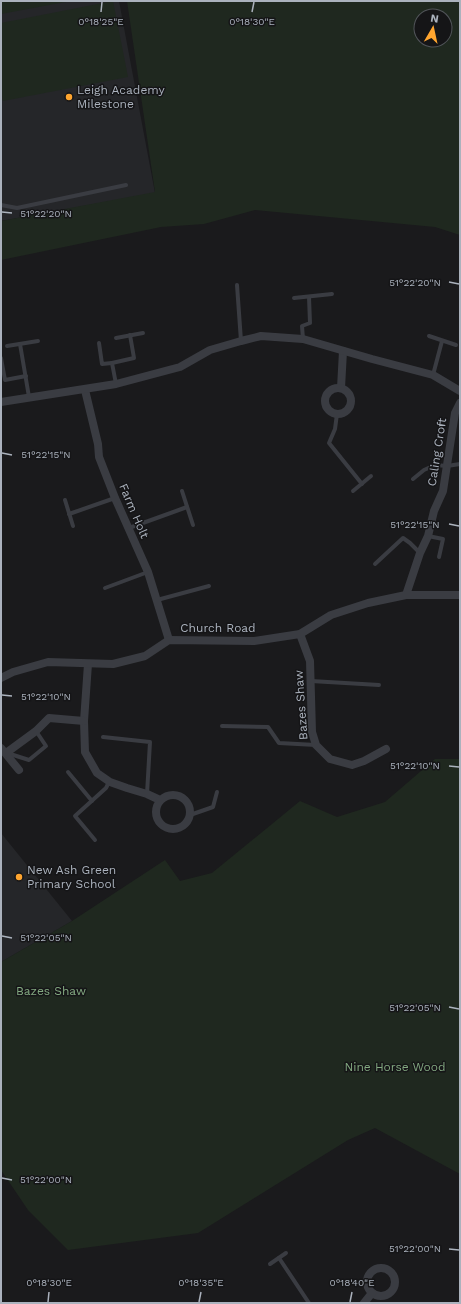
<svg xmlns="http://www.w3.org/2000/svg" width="461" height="1304" viewBox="0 0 461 1304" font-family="'Work Sans',sans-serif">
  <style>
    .built { fill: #252629 }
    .green { fill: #1f281f; fill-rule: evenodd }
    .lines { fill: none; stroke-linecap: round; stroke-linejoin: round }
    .service { stroke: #3a3c42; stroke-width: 4 }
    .minor { stroke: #3a3c42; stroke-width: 8 }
    .ticks { fill: none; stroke: #abb2bd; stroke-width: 1.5 }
    .poi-dot { fill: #ffa52f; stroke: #151517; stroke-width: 1.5 }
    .labels { text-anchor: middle; stroke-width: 3; stroke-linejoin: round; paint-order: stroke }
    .poi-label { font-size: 12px; fill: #abb2bd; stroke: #151517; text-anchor: start }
    .street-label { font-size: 12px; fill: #abb2bd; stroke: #151517 }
    .park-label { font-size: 12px; fill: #83a981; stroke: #151517 }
    .ticks-label { font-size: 10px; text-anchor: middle; fill: #abb2bd; stroke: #151517; stroke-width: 3; stroke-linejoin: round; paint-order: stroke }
  </style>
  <rect width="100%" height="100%" fill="#1a1a1c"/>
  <g class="built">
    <path d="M1,1H119L155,193L1,221Z"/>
    <path d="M1,833L72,921L1,962Z"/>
  </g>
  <g class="green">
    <path d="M1,1H71L1,14Z"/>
    <path d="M113,1L128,77L3,101L1,92V23Z"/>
    <path d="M127,1H460V235L435,227L255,210L204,224L161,227L1,260V221L155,192ZM421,16H445V40H421Z"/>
    <path d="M435,759H460V1174L375,1128L348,1140L198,1233L68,1250L28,1210L1,1170V962L72,921L165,860L180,881L212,873L300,801L337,817L385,802Z"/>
  </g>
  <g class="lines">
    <g class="service">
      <path d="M1,205L17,208L126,185"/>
      <path d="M237,285L241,341"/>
      <path d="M294,298L332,294"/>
      <path d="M429,336L456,345"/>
      <path d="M116,338L143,333"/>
      <path d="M303,339L302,326L310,323L309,297"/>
      <path d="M99,343L102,364L112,363L116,384"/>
      <path d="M20,344L29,397"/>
      <path d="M7,346L38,341"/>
      <path d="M1,358L5,380L26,376"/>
      <path d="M112,363L134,358L130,335"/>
      <path d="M433,375L442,341"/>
      <path d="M337,414L335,429L329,443L362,484"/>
      <path d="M413,479L424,470L435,465L447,466L460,464"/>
      <path d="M182,491L193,525"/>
      <path d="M353,491L371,476"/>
      <path d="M65,500L73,526"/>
      <path d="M69,514L115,498"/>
      <path d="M129,528L187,507"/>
      <path d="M428,536L443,539L439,557"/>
      <path d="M375,564L403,538L410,543L420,553"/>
      <path d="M105,588L148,572"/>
      <path d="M157,600L209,586"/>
      <path d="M311,681L379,685"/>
      <path d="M222,726L268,727L279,743L316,745"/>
      <path d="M103,737L150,742L147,794"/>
      <path d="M7,753L29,760L46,746L36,731"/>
      <path d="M68,772L92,801"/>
      <path d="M190,815L213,807L217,792"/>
      <path d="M95,840L75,816L106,788L109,782"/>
      <path d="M279,1258L309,1303"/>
      <path d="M270,1264L286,1253"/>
    </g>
    <g class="minor">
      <path d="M341,388L343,351"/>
      <circle cx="338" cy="401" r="13"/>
      <path d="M85,390L98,444L99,457L115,498L148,572L169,640"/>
      <path d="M1,402L116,384L180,367L210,350L241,341L261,336L303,339L372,359L433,375L460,391"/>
      <path d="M406,595L420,553L428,536L434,511L443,491L455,413L460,403"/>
      <path d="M300,634L310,661L312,732L316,745L330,759L352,765L364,761L386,749"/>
      <path d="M88,664L84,721L85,752L97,773L110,782L127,788L147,794L160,800"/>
      <path d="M1,678L13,672L48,662L113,664L145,656L169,640L254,641L300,634L331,615L368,603L406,595H460"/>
      <path d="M1,748L19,770"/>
      <path d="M6,753L36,731L49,718L84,721"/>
      <circle cx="173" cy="812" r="17"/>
      <circle cx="381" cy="1282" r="14"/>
      <path d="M364,1303L372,1293"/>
    </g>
  </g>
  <path class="ticks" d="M101,12L102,2M252,12L254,2M2,212L12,213M449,282L459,284M2,453L12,455M449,524L459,526M2,695L12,696M449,766L459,767M2,936L12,938M449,1007L459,1009M2,1178L12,1180M449,1249L459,1250M48,1302L49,1292M199,1302L201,1292M350,1302L352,1292"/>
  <g class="poi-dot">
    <circle cx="69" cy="97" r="4"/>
    <circle cx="19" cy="877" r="4"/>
  </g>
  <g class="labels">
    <g class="poi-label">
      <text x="77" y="94">Leigh Academy<tspan x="77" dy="14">Milestone</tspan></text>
      <text x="27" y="874">New Ash Green<tspan x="27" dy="14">Primary School</tspan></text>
    </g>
    <g class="street-label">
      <text transform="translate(437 452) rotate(-81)" y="4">Caling Croft</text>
      <text transform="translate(134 511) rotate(67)" y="4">Farm Holt</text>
      <text x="218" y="632">Church Road</text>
      <text transform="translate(301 705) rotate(-94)" y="4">Bazes Shaw</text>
    </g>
    <g class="park-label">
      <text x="51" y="995">Bazes Shaw</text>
      <text x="395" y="1071">Nine Horse Wood</text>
    </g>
  </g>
  <g class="ticks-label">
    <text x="252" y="25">0°18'30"E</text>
    <text x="101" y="25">0°18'25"E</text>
    <text x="46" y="217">51°22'20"N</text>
    <text x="415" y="286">51°22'20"N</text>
    <text x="46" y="458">51°22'15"N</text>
    <text x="415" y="528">51°22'15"N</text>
    <text x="46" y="700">51°22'10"N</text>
    <text x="415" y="769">51°22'10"N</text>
    <text x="46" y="941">51°22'05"N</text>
    <text x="415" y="1011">51°22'05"N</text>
    <text x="46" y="1183">51°22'00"N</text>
    <text x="415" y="1252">51°22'00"N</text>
    <text x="49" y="1286">0°18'30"E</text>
    <text x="201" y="1286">0°18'35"E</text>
    <text x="352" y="1286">0°18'40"E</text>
  </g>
  <rect width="461" height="1304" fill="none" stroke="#abb2bd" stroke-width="4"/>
  <g transform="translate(433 28) rotate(9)"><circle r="19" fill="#151517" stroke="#515459"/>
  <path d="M0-3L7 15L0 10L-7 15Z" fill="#ffa52f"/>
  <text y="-6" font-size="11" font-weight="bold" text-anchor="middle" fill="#abb2bd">N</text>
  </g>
</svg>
